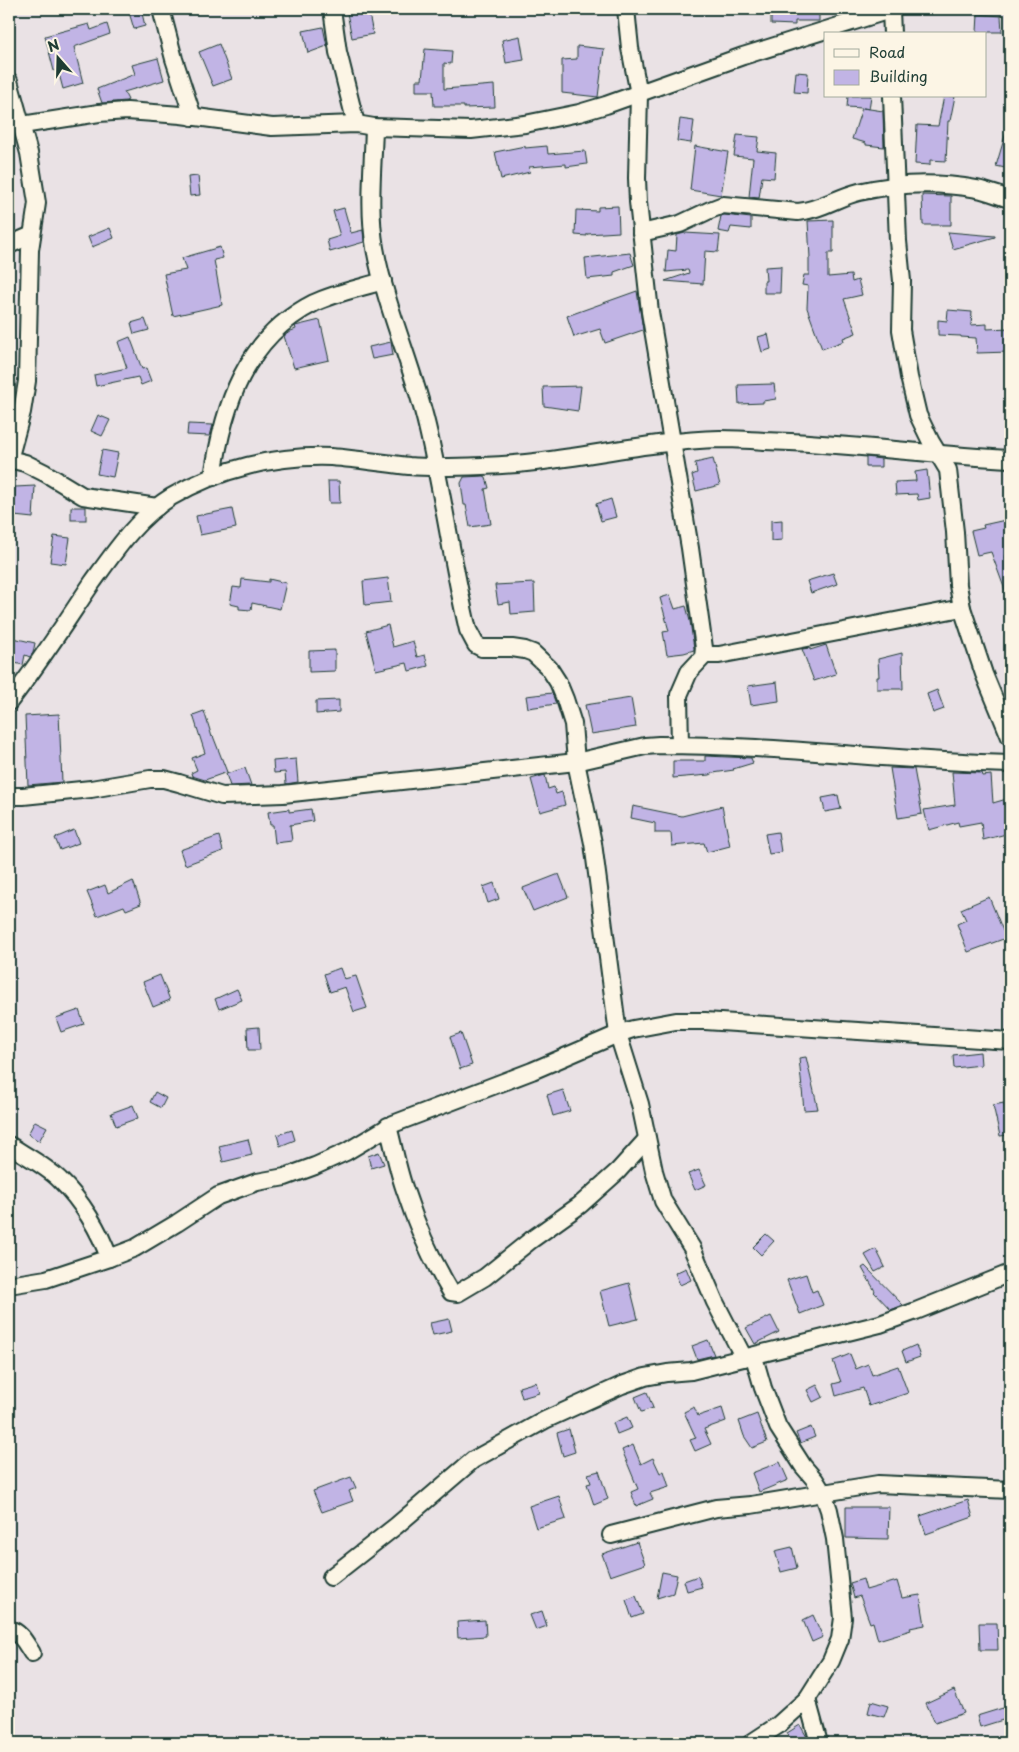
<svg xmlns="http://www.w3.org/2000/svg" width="1019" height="1752" viewBox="0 0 1019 1752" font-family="'Playpen Sans',sans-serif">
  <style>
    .building { fill: #c1b4e5; stroke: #1f3d34 }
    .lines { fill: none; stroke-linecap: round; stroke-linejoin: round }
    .minor-casing { stroke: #1f3d34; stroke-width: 20 }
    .minor { stroke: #fcf5e5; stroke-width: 16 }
  </style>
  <rect width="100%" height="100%" fill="#eae2e5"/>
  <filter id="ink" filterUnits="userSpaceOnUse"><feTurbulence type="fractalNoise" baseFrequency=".02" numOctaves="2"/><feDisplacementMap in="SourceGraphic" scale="10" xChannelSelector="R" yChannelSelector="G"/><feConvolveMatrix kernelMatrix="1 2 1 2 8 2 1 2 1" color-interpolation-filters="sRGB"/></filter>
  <g filter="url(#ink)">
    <g class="building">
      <path d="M128,9H141L145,26L134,29Z"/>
      <path d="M368,9L373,34L352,38L347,13Z"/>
      <path d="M771,9H819V21H795V25L771,24Z"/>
      <path d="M978,14L1001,16L1002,32H977Z"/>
      <path d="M89,24L91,30L107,24L110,34L74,47L83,83L63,89L58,70L54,71L45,36Z"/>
      <path d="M323,27L327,46L308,53L303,31Z"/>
      <path d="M520,36L524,60L506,63L502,40Z"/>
      <path d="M219,44L232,79L213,86L199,52Z"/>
      <path d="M577,46L604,49L598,97L562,93V60L577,59Z"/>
      <path d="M425,49L452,51L451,64L444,63V89L494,85L495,107L464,108V106H434L433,91H416V80H422Z"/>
      <path d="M158,58L164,80L124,92L128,100L126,101L102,103L97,89L135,74L132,65Z"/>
      <path d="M796,72L808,73L807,93L794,92Z"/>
      <path d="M848,96H871L869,109L863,108L883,111L884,147L866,145V143L852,139L862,108L847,107Z"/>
      <path d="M944,96H955L950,121H948L946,161L930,160V165L915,164L917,125L938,126Z"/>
      <path d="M680,119L694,121L691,143L677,141Z"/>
      <path d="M1007,129H1010V169L996,166Z"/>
      <path d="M737,135L759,137L757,151L776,153L774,178L762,177L759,198L749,197L753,158L734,156Z"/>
      <path d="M525,146V148L547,146L548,154L585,151L587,164L566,167V164L529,167L530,172L501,179L495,152Z"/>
      <path d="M695,146L728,152L721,195L690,190Z"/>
      <path d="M198,176L200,195L190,196L188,177Z"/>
      <path d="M922,195L951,196V225H923Z"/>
      <path d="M618,206L619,232L587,234V236L575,235L576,210L598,211V207Z"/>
      <path d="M344,208L351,233L363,230L364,242L330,252L327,240L340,236L333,211Z"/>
      <path d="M724,215L751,218V229L731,227L729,233L718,231L721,216Z"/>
      <path d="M833,220V253H828V277L851,275L852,282L858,280L862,295L844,299L856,333L843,338L844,341L822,349L807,308L808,286L802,285L804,275H809V258H810L808,221Z"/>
      <path d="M110,228L114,238L92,247L88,237Z"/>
      <path d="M948,232L995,236V237L953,249Z"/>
      <path d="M685,233L720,235L718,252L705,251L703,284L665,281L689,273L688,270L666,272L668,250L676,251L677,235Z"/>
      <path d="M220,247L223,258L214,260L222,305L173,316L164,274L186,270L182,258Z"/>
      <path d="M630,253L634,265L614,272V276L587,279L585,258Z"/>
      <path d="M781,266L780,293H764V281H766L765,267Z"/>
      <path d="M637,291L643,330L605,343L600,329L574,337L567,316Z"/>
      <path d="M948,310L972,312L971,325L987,324V329L1010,328V352L977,353L976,338L961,337V336L938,335V320L947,321Z"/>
      <path d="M145,319L149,330L134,334L131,323Z"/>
      <path d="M320,320L329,360L294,368L284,336L291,331L296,329L295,326Z"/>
      <path d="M768,334L771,349L762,352L758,337Z"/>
      <path d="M130,337L142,369L146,368L151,381L141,385L138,377L96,386L94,375L127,368L118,342Z"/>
      <path d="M391,342L393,355L372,359L369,347Z"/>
      <path d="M774,384L776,399L763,401V403L739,404L738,385Z"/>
      <path d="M581,386L578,411L544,406L543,387Z"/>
      <path d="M98,415L110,420L102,436L91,431Z"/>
      <path d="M188,424L213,425L210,436L187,435Z"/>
      <path d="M102,450L118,453L113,477L97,474Z"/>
      <path d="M866,457L881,459V467H866Z"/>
      <path d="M713,459L720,485L696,491L692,475L697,473L695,463Z"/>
      <path d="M927,470L930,498L918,500L917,494L896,495L895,482L916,481L915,472Z"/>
      <path d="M484,476L486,477L489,488L485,489L491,524L470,527L466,505H464L461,483L464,477Z"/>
      <path d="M328,481H339L340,503H329Z"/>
      <path d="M35,486L33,518L14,516L15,487Z"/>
      <path d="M611,499L616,517L601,521L596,504Z"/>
      <rect x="71" y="507" width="15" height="13"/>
      <path d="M232,509L236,528L200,535L196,516Z"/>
      <path d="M1010,519V554L1005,556L1010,569V601H1009L991,552L977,555L971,531L984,528L983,525Z"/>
      <path d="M782,520V540L771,541V521Z"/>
      <path d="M54,536L70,538L66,564L50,562Z"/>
      <path d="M833,573L837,584L811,593L807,581Z"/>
      <path d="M388,578L391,602L365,605L363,581Z"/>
      <path d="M242,579L269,582V579L286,583L280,609L252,603L251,610L239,609V606L230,604L233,587L241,588Z"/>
      <path d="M534,583L535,612L511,614L510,602L498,604L495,585Z"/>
      <path d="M670,595L675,609L686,606L690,621L694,648V650L684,653L667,655L663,632L669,631L660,598Z"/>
      <path d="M388,625L393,647L413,641L417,657L425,655L428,666L409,671L407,663L376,670L366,631Z"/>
      <path d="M9,637L35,643L33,653L30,657L25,655L23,665L11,662L14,651L9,649Z"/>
      <path d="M826,645L836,674L814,681L802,649L810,648V650Z"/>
      <path d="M335,650V671L309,672V651Z"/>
      <path d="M902,653L903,689H877V677H879L878,659Z"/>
      <path d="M777,682L779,701L751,705L748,686Z"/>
      <path d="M937,690L944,709L933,713L927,694Z"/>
      <path d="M552,693L556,704L528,708L526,696Z"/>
      <path d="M631,698L636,727L591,734L585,705Z"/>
      <path d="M339,700V712L316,714V701Z"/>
      <path d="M204,711L212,737L213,736L227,772L205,780L192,776L191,773L197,770L192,758L205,753L193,715Z"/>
      <path d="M59,714L62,782L28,785L25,716Z"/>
      <path d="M705,756L751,758L753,763L733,769L734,770L713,773L709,775L673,778V761H705Z"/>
      <path d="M296,759L298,782L286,784L285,772L274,773L273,761Z"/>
      <path d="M245,768L251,785L230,786L226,774Z"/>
      <path d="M890,768L914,769L922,814L898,818Z"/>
      <path d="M952,772L982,773L983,776L991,775L993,803L1010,798V833L983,840L981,822L959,826L958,822L929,830L924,810L955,805Z"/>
      <path d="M545,775L548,789L554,787L556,794L562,792L565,805L540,812L531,779Z"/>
      <path d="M838,795L841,809L825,812L822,798Z"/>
      <path d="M633,806L682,816L722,806L730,846L707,852L704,843L672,846L671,833H655V823L631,818Z"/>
      <path d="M289,809V812L311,809L313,821L290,825L292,841L275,843L273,825H270L268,812Z"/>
      <path d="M74,830L79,843L60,850L55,838Z"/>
      <path d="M778,832L781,852L769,854L765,834Z"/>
      <path d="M219,836L223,851L185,865L180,850Z"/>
      <path d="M559,874L568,897L533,911L523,888Z"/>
      <path d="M133,881L141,904L126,910L124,906L97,916L87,892L105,885L108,893Z"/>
      <path d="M494,883L499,899L488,903L483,887Z"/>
      <path d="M989,897L1006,938L968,952L957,924L966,920L961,909Z"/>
      <path d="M340,968L344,979L356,976L367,1008L354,1012L345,987L330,992L324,974Z"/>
      <path d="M160,975L170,1000L153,1007L143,982Z"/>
      <path d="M237,989L242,1000L219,1009L215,999Z"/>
      <path d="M79,1010L84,1024L61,1032L56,1018Z"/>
      <path d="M259,1027L260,1050H248L247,1028Z"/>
      <path d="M461,1033L472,1065L460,1069L450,1037Z"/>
      <path d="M980,1052L981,1065L954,1068L953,1055Z"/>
      <path d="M806,1057L818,1109L804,1110L799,1058Z"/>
      <path d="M563,1090L570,1111L553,1116L547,1095Z"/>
      <path d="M155,1092L166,1098L161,1108L150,1102Z"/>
      <path d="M1004,1103L1008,1135L1000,1136L993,1105Z"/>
      <path d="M133,1105L138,1118L116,1126L111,1113Z"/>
      <path d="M35,1121L47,1127L39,1141L28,1134Z"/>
      <path d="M292,1130L295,1140L280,1146L277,1135Z"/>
      <path d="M248,1139L252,1155L223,1162L219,1146Z"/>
      <path d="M379,1152L384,1164L371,1168L368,1156Z"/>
      <path d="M699,1170L706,1185L695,1190L688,1174Z"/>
      <path d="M766,1234L774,1241L761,1255L753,1247Z"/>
      <path d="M876,1249L885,1267L875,1272L865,1255Z"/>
      <path d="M865,1266L903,1305L891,1310L874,1292L875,1291L862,1268Z"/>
      <path d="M686,1268L691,1280L680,1285L675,1273Z"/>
      <path d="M806,1274L812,1292L817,1290L823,1305L800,1314L787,1280Z"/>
      <path d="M629,1283L638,1319L609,1326L600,1291Z"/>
      <path d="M771,1316L779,1332L755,1344L746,1328Z"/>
      <path d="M449,1319L452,1331L433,1335L430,1323Z"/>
      <path d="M708,1340L714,1355L697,1359L692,1346Z"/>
      <path d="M916,1345L920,1357L906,1362L902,1351Z"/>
      <path d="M850,1354L856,1369L868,1364L872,1375L898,1366L908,1393L869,1406L863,1388L836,1396L833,1384L841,1382L833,1361Z"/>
      <path d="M536,1382L539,1393L522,1398L519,1387Z"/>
      <path d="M817,1385L823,1397L813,1402L807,1390Z"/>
      <path d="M647,1392L653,1408L641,1412L635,1397Z"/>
      <path d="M694,1407L698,1416L722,1408L726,1421L704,1429L711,1444L695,1451L690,1440L696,1438L684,1412Z"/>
      <path d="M757,1414L767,1442L752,1448L744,1436L739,1421Z"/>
      <path d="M627,1417L632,1428L617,1434L613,1423Z"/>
      <path d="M811,1427L815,1437L800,1443L796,1433Z"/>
      <path d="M569,1429L575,1452L563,1456L557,1433Z"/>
      <path d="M633,1445L641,1464L653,1458L660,1473L664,1471L669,1487L650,1493L653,1499L636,1506L631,1492L638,1489L622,1450Z"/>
      <path d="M780,1462L788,1480L759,1492L752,1473Z"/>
      <path d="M599,1471L608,1499L594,1505L587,1484L591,1483L588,1474Z"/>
      <path d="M351,1477L356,1488L349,1491L353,1501L322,1512L313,1491Z"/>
      <path d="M559,1496L566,1519L536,1528L529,1506Z"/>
      <path d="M968,1500L973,1517L926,1534L920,1516Z"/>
      <path d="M846,1507H889L888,1539L846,1538Z"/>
      <path d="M637,1542L645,1564L610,1576L602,1554Z"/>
      <path d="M792,1547L797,1568L781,1572L775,1551Z"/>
      <path d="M662,1572L677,1575L673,1593L657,1598Z"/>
      <path d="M698,1576L702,1587L687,1591L684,1581Z"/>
      <path d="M863,1579L866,1590L897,1581L902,1598L920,1595L925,1625L910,1628L911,1630L878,1640L873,1622L870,1623L860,1596L854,1598L850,1583Z"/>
      <path d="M636,1596L643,1614L632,1618L626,1600Z"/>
      <path d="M542,1611L547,1626L536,1630L530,1615Z"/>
      <path d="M813,1615L823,1637L812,1642L803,1620Z"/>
      <path d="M485,1620L486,1636L458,1638L457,1622Z"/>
      <path d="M979,1623H997L998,1650H980Z"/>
      <path d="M954,1690L964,1713L935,1723L926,1703Z"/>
      <path d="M871,1701L888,1706L884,1717L868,1713Z"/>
      <path d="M1003,1708L1006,1719L980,1727L977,1716Z"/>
      <path d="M800,1725L807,1737L809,1743H793L787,1733Z"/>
    </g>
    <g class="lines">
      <g class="minor-casing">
        <g id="minor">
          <path d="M161,9L174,59L193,117"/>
          <path d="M332,9L338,52L356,124"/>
          <path d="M626,9L630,48L639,94L637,178L638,202L650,312L690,548L704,648L703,657L689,672L679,695L680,745"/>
          <path d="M891,9L892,34"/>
          <path d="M9,81L29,153L37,203L30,250L27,381L22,412L9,460"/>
          <path d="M892,96L898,241L902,281L901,330L909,377L918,415L931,442L948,470L955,532L958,585L962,608L984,674L1010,737"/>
          <path d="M22,125L99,113L127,111L181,115L272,127L356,124L374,127L471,130L525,124L579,113L606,105L743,56L893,9"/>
          <path d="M374,127C373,167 368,208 375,248C386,309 413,366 427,426C443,493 452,562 468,630L476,645L482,648H512L525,650L533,653L549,668L558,682L565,699L573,724L576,762L593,843L618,1034L640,1104L654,1171L663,1201L692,1248L715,1302L744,1358"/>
          <path d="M641,233L680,224L710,210L723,205L798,212C820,210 838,197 859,192C897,183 939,182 977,189C988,191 999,196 1010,199"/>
          <path d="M9,245L32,235"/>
          <path d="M9,459L25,463L45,473L83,496L157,507"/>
          <path d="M213,477C223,406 245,338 314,303C335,293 360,288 383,281"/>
          <path d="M704,655H719L787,642L962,608"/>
          <path d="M9,702C39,664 65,623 92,583C115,551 137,518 171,497C218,469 276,455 331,457C357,459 383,463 409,466C433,468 458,467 482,466C562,464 640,441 720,439C735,439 750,440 765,441C847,443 928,455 1010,459"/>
          <path d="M9,796H23L91,789L150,779H164L179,783L222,796L283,794L576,762L645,746L659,745C776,745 893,761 1010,764"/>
          <path d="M388,1126C394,1148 398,1172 406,1193C417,1227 433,1262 451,1292L458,1293L485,1277L531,1240L580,1205L618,1171L647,1139"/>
          <path d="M9,1145C26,1156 46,1166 60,1180C81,1200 100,1231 109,1258"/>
          <path d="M9,1285L46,1279L109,1258L135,1248L177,1223L218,1196L257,1182L285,1177L315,1166L346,1152L393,1124L532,1071L618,1034L633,1029L676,1021H705L1010,1041"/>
          <path d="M611,1535L716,1508L751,1505L878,1484L1010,1490"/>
          <path d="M331,1577L396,1526L473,1460L545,1420L622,1385L645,1377L667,1373L691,1371L880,1324L916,1311L1010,1273"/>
          <path d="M9,1629C20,1631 26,1644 32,1653"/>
          <path d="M807,1699L819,1743"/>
          <path d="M751,1743L777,1726L807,1699L831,1661L840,1639L843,1618L835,1539L829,1510L823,1493L815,1480L803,1466L778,1427L763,1388L754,1357"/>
        </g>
      </g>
      <use href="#minor" class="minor"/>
    </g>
  </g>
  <rect width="1019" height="1752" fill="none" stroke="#fcf5e5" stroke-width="30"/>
  <rect x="15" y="15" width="989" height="1722" fill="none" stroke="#1f3d34" stroke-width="2" filter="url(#ink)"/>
  <rect x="824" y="32" width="162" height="65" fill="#fcf5e5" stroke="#a4ab9e"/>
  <rect x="834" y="49" width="25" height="8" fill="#fcf5e5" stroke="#a4ab9e"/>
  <text x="869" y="58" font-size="15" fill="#1f3d34">Road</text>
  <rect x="834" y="70" width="25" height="15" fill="#c1b4e5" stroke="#a4ab9e"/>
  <text x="869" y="82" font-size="15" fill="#1f3d34">Building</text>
  <g transform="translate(58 58) rotate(340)" stroke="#fcf5e5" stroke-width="4" paint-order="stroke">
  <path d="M0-4L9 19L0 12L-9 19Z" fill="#1f3d34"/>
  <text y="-8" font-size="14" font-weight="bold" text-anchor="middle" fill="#1f3d34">N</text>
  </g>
</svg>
